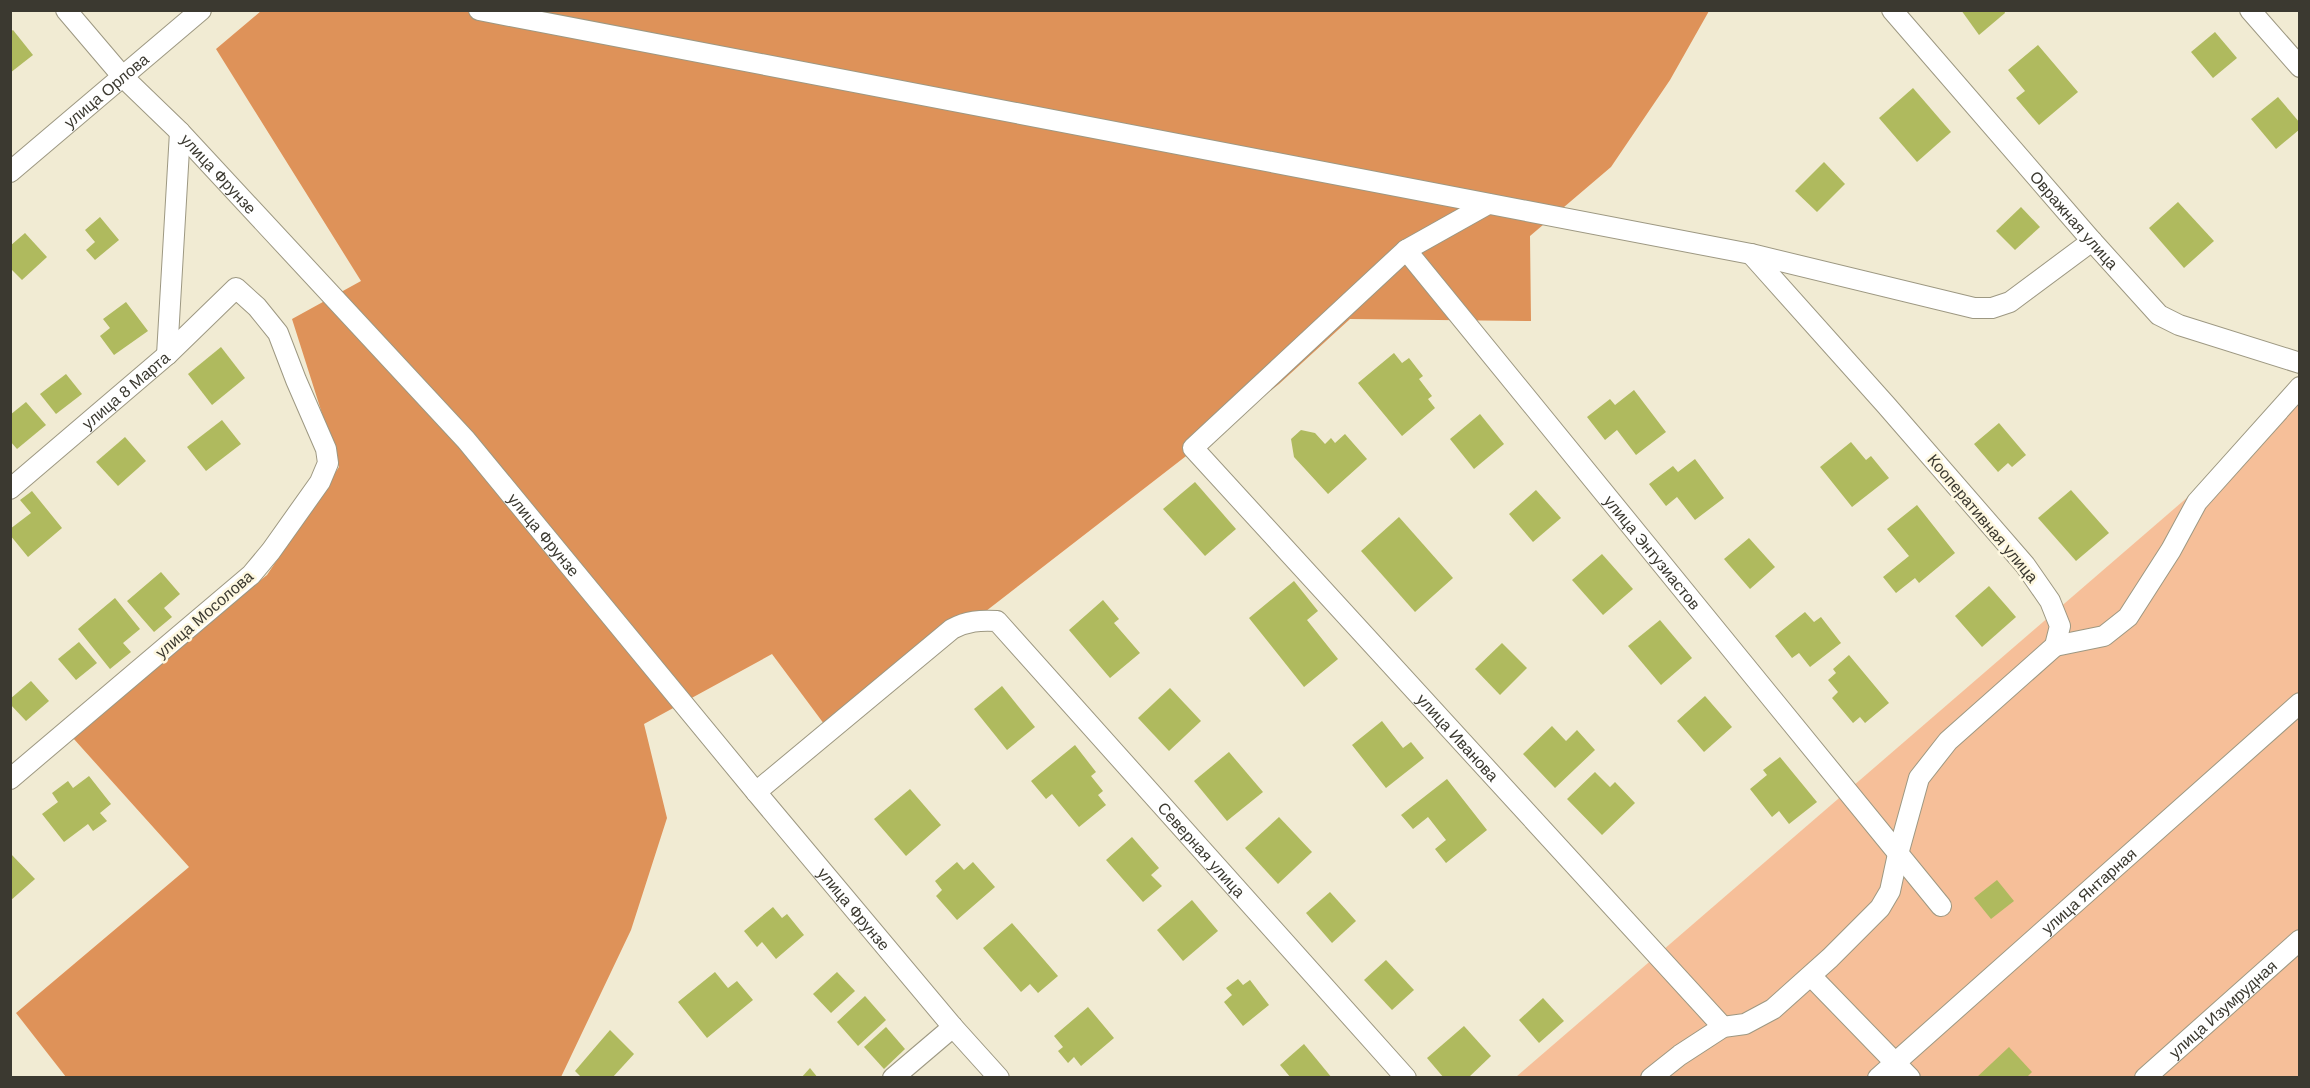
<svg xmlns="http://www.w3.org/2000/svg" width="2310" height="1088" viewBox="0 0 2310 1088" font-family="Arial,sans-serif">
  <style>
    .green { fill: #f6bf99 }
    .forest { fill: #de9259 }
    .building { fill: #afba5e }
    .lines { fill: none; stroke-linecap: round; stroke-linejoin: round }
    .minor-casing { stroke: #9d9882; stroke-width: 22 }
    .minor { stroke: #fff; stroke-width: 20 }
    .labels { text-anchor: middle; stroke-width: 5; stroke-linejoin: round; paint-order: stroke }
    .street-label { font-size: 16px; fill: #3b3930; stroke: #fef8e0 }
  </style>
  <rect width="100%" height="100%" fill="#f1ebd3"/>
  <path class="green" d="M2299,401V1077H1516Z"/>
  <path class="forest" d="M261,11H1709L1670,80L1611,167L1530,236L1531,321L1350,319L1279,384L830,732L772,654L644,724L667,818L631,930L561,1077H66L16,1013L189,867L73,738L210,620L267,575L339,467L292,319L361,281L216,49Z"/>
  <g class="building">
    <path d="M1961,10H2004L2005,13L1979,35Z"/>
    <path d="M13,30L33,55L10,73V32Z"/>
    <path d="M2215,32L2237,58L2213,78L2191,52Z"/>
    <path d="M2038,45L2078,92L2039,125L2016,98L2025,91L2008,70Z"/>
    <path d="M1913,88L1951,132L1917,162L1879,118Z"/>
    <path d="M2278,97L2300,123V129L2276,149L2251,119Z"/>
    <path d="M1824,162L1845,184L1817,212L1795,191Z"/>
    <path d="M2178,202L2214,241L2184,268L2149,228Z"/>
    <path d="M2021,207L2040,227L2015,250L1996,231Z"/>
    <path d="M100,217L119,240L95,260L86,250L95,242L85,230Z"/>
    <path d="M25,233L47,257L22,280L10,268V246Z"/>
    <path d="M126,302L148,331L114,355L100,336L110,328L103,319Z"/>
    <path d="M221,347L245,378L212,405L188,374Z"/>
    <path d="M1394,353L1402,363L1409,358L1423,376L1419,379L1432,396L1428,399L1435,408L1402,436L1358,383Z"/>
    <path d="M66,374L82,394L56,414L40,394Z"/>
    <path d="M1634,390L1666,432L1636,455L1617,430L1605,440L1587,417L1610,399L1615,405Z"/>
    <path d="M26,402L46,425L17,449L10,441V415Z"/>
    <path d="M1480,414L1504,444L1474,469L1450,439Z"/>
    <path d="M222,420L241,444L206,471L187,447Z"/>
    <path d="M1999,423L2026,455L2012,467L2008,463L1998,472L1974,444Z"/>
    <path d="M1301,430L1315,433L1325,444L1331,438L1335,443L1345,434L1367,459L1328,494L1294,457L1291,439Z"/>
    <path d="M125,437L146,461L118,486L96,462Z"/>
    <path d="M1851,442L1866,460L1871,456L1889,478L1852,507L1820,467Z"/>
    <path d="M1695,459L1724,498L1695,520L1677,497L1666,506L1649,484L1673,466L1678,472Z"/>
    <path d="M1195,482L1236,529L1205,556L1163,509Z"/>
    <path d="M1536,490L1561,518L1533,542L1509,514Z"/>
    <path d="M2071,490L2109,533L2076,561L2038,518Z"/>
    <path d="M32,491L62,528L28,557L10,535V529L31,513L20,500Z"/>
    <path d="M1917,505L1955,553L1919,583L1915,578L1896,593L1883,577L1909,556L1887,529Z"/>
    <path d="M1399,517L1453,578L1415,612L1361,551Z"/>
    <path d="M1749,538L1775,567L1750,589L1724,559Z"/>
    <path d="M1602,554L1633,589L1603,615L1572,580Z"/>
    <path d="M161,572L180,594L164,608L172,617L154,632L127,601Z"/>
    <path d="M1294,581L1318,611L1307,620L1338,659L1304,687L1249,618Z"/>
    <path d="M1989,586L2016,617L1982,647L1955,616Z"/>
    <path d="M115,598L140,629L123,643L131,652L110,669L78,629Z"/>
    <path d="M1103,600L1119,619L1114,623L1140,653L1110,678L1069,630Z"/>
    <path d="M1805,612L1814,622L1821,617L1841,643L1810,667L1799,653L1792,658L1775,636Z"/>
    <path d="M1660,620L1692,658L1661,685L1628,646Z"/>
    <path d="M79,642L97,663L76,680L58,659Z"/>
    <path d="M1502,643L1527,668L1500,695L1475,669Z"/>
    <path d="M1849,655L1889,703L1865,723L1860,717L1853,723L1832,698L1838,692L1828,680L1836,673L1833,669Z"/>
    <path d="M31,681L49,701L26,721L10,704V699Z"/>
    <path d="M1002,686L1035,727L1007,750L974,709Z"/>
    <path d="M1170,688L1201,721L1169,751L1138,718Z"/>
    <path d="M1705,696L1732,727L1704,752L1677,721Z"/>
    <path d="M1382,721L1403,748L1411,742L1424,758L1386,788L1352,745Z"/>
    <path d="M1552,726L1566,741L1577,730L1595,750L1555,788L1523,754Z"/>
    <path d="M1075,745L1096,772L1091,776L1103,791L1098,795L1106,805L1079,827L1052,794L1046,799L1031,781Z"/>
    <path d="M1229,752L1263,792L1227,821L1194,781Z"/>
    <path d="M1780,757L1817,802L1789,824L1779,811L1772,817L1750,789L1767,775L1763,770Z"/>
    <path d="M1595,772L1610,787L1615,782L1635,803L1602,835L1567,799Z"/>
    <path d="M89,776L111,804L100,813L107,821L93,831L88,824L64,842L42,814L58,802L52,793L68,781L73,788Z"/>
    <path d="M1447,779L1487,830L1446,863L1435,849L1446,840L1428,817L1413,829L1401,815Z"/>
    <path d="M910,789L941,825L906,856L874,819Z"/>
    <path d="M1279,817L1312,852L1278,884L1245,848Z"/>
    <path d="M1132,837L1159,868L1151,875L1162,886L1143,902L1106,860Z"/>
    <path d="M10,853L35,879L10,901Z"/>
    <path d="M957,862L964,870L973,862L995,887L957,920L936,896L942,890L935,881Z"/>
    <path d="M1997,880L2014,901L1991,919L1974,898Z"/>
    <path d="M1330,892L1356,921L1332,943L1306,913Z"/>
    <path d="M1192,900L1218,931L1183,961L1157,930Z"/>
    <path d="M773,907L782,918L787,914L804,935L776,959L762,942L757,947L744,931Z"/>
    <path d="M1012,923L1058,976L1038,993L1030,984L1021,992L983,948Z"/>
    <path d="M1386,960L1414,990L1392,1010L1364,980Z"/>
    <path d="M715,972L728,988L737,981L753,1000L707,1038L678,1002Z"/>
    <path d="M837,972L855,991L831,1013L813,994Z"/>
    <path d="M1238,979L1243,985L1250,980L1269,1005L1243,1026L1224,1002L1232,995L1226,988Z"/>
    <path d="M865,996L886,1020L858,1046L837,1022Z"/>
    <path d="M1543,998L1564,1021L1539,1043L1519,1020Z"/>
    <path d="M1088,1007L1114,1038L1081,1066L1074,1057L1068,1063L1058,1051L1063,1047L1054,1036Z"/>
    <path d="M1464,1026L1491,1056L1468,1078H1444L1427,1058Z"/>
    <path d="M886,1027L905,1049L884,1069L864,1047Z"/>
    <path d="M610,1030L634,1054L612,1078H582L575,1071Z"/>
    <path d="M1304,1044L1332,1078H1291L1280,1065Z"/>
    <path d="M2009,1047L2032,1072L2026,1078H1976Z"/>
    <path d="M810,1068L818,1078H801Z"/>
  </g>
  <g class="lines">
    <g class="minor-casing">
      <g id="minor">
        <path id="s1" d="M66,10L123,77L180,132L466,440L756,792L953,1027L999,1078"/>
        <path d="M479,10L1751,254L1974,308H1992L2010,302L2092,241"/>
        <path id="s2" d="M1892,10L2092,241L2159,315L2179,325L2300,363"/>
        <path d="M2250,10L2300,67"/>
        <path id="s3" d="M10,172L201,10"/>
        <path id="s4" d="M1488,204L1406,250L1193,448L1723,1027"/>
        <path id="s5" d="M1406,250L1941,906"/>
        <path d="M167,355L180,132"/>
        <path id="s6" d="M10,489L167,355L236,288L257,307L278,333L296,380L326,449L328,463L320,482L271,551L251,575L10,779"/>
        <path d="M2055,646L2104,636L2128,617L2171,550L2197,502L2300,387"/>
        <path id="s7" d="M756,792L952,629C967,621 980,620 997,621L1406,1078"/>
        <path d="M1811,976L1910,1078"/>
        <path d="M893,1078L953,1027"/>
        <path d="M1651,1078L1680,1055L1723,1027L1745,1024L1773,1009L1830,958L1880,908L1890,891L1898,854L1919,778L1948,741L2055,646L2060,626L2050,601L2025,565L1886,405L1751,254"/>
        <path id="s8" d="M1878,1078L2300,703"/>
        <path id="s9" d="M2145,1078L2300,940"/>
      </g>
    </g>
    <use href="#minor" class="minor"/>
  </g>
  <g class="labels">
    <g class="street-label">
      <text dy="6" stroke="none"><textPath href="#s3" startOffset="126">улица Орлова</textPath></text>
      <text dy="6" stroke="none"><textPath href="#s1" startOffset="224">улица Фрунзе</textPath></text>
      <text dy="6" stroke="none"><textPath href="#s2" startOffset="278">Овражная улица</textPath></text>
      <text dy="6" stroke="none"><textPath href="#s6" startOffset="152">улица 8 Марта</textPath></text>
      <text transform="translate(1983 518) rotate(50)" y="6">Кооперативная улица</text>
      <text dy="6" stroke="none"><textPath href="#s1" startOffset="710">улица Фрунзе</textPath></text>
      <text dy="6" stroke="none"><textPath href="#s5" startOffset="390">улица Энтузиастов</textPath></text>
      <text transform="translate(204 614) rotate(-41)" y="6">улица Мосолова</text>
      <text dy="6" stroke="none"><textPath href="#s4" startOffset="777">улица Иванова</textPath></text>
      <text dy="6" stroke="none"><textPath href="#s7" startOffset="608">Северная улица</textPath></text>
      <text dy="6" stroke="none"><textPath href="#s8" startOffset="282">улица Янтарная</textPath></text>
      <text dy="6" stroke="none"><textPath href="#s1" startOffset="1196">улица Фрунзе</textPath></text>
      <text dy="6" stroke="none"><textPath href="#s9" startOffset="104">улица Изумрудная</textPath></text>
    </g>
  </g>
  <rect width="2310" height="1088" fill="none" stroke="#3b3930" stroke-width="24"/>
</svg>
